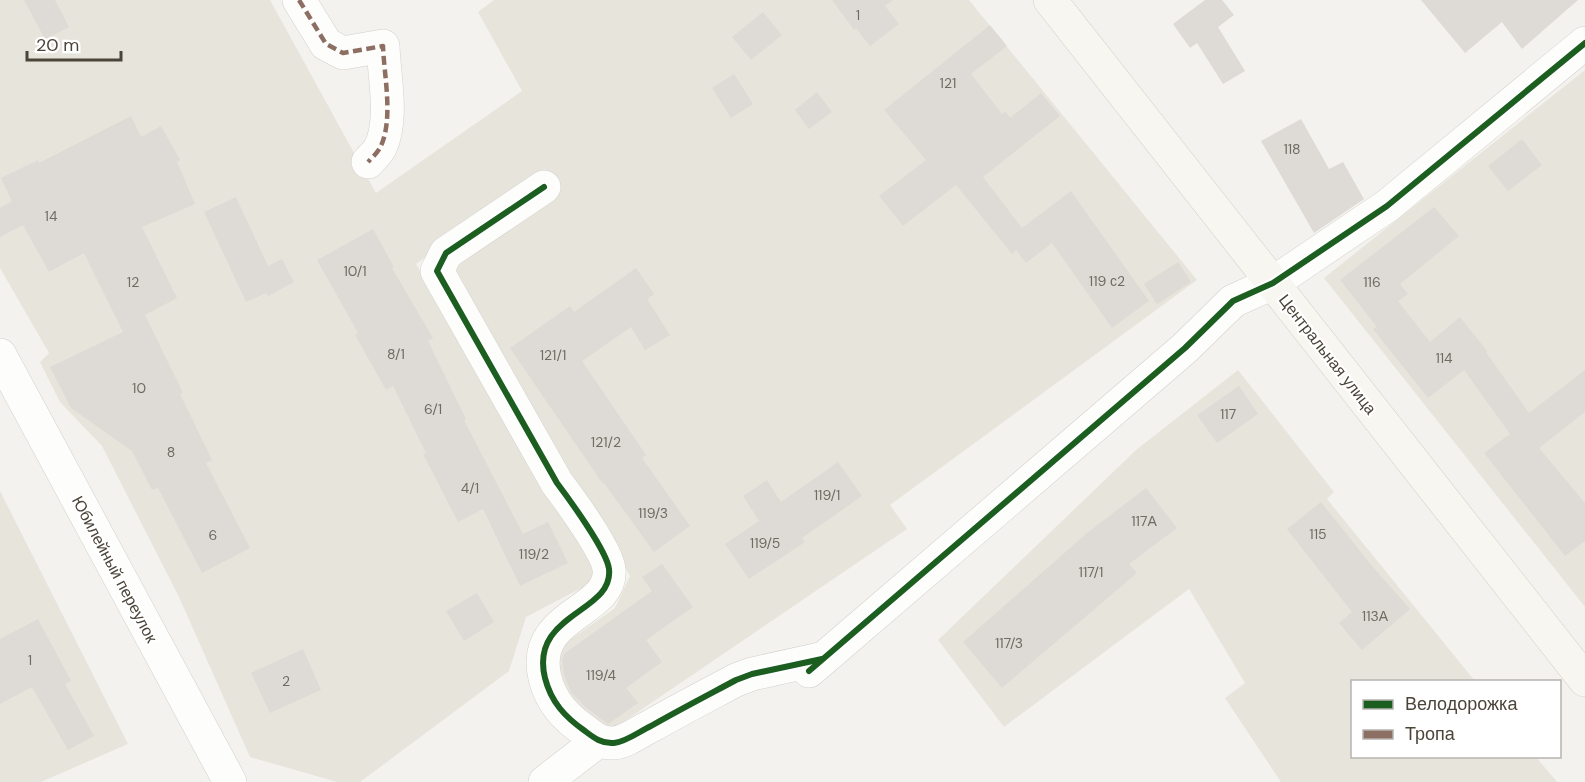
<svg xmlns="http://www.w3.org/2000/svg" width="1585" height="782" viewBox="0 0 1585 782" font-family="'DM Sans',sans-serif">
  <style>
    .residential { fill: #e7e4dc }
    .building { fill: #dedbd6 }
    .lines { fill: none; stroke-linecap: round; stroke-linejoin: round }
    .street-casing { stroke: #d2d0cb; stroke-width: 34 }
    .secondary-casing { stroke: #d3cfc5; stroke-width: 34 }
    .street { stroke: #fdfdfc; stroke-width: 33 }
    .secondary { stroke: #f7f6f1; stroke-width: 33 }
    .quiet { stroke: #8d6e63; stroke-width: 4.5; stroke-dasharray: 9 4.5; stroke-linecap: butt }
    .cycleway-casing { stroke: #fff; stroke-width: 10 }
    .cycleway { stroke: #1b5e20; stroke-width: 6 }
    .labels { text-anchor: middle; stroke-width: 4.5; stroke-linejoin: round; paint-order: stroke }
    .number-label { font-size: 14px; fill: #706a61 }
    .street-label { font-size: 16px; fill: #4b4439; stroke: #fff }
  </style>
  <rect width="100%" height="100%" fill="#f4f2ee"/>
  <g class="residential">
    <path d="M0,0H270L376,193L522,91L478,12L494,0H969L1197,280L890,505L907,529L607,733L588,725L551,674L553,652L615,608L630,576L589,504L486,341L451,271L462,254L559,190L546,169L416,264L555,509L570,515L596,568L593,582L526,617L509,671L360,782H337L250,757L179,597L102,446L60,402L40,362L49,353L0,268Z"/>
    <path d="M1585,70V607L1324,278Z"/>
    <path d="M1238,370L1334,492L1327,499L1475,681L1352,682V756L1536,757L1557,782H1281L1225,698L1245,683L1189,589L1004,727L938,640L1136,450Z"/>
    <path d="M0,491L128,744L41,782H0Z"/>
  </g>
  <g class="building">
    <path d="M24,0H55L69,27L45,39Z"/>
    <path d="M832,0H893L885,6L899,24L870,46L856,28L854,30Z"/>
    <path d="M1205,0H1222L1234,15L1218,27L1245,71L1223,84L1197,43L1190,48L1173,24Z"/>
    <path d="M1421,0H1578L1522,49L1502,22L1465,53Z"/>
    <path d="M763,12L782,35L751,60L732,37Z"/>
    <path d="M990,25L1007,46L971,74L1002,114L1005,111L1010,118L1041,93L1060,116L983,177L1022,228L1071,191L1149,301L1112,328L1052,243L1026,263L1016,250L1012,254L956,185L903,226L879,196L926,160L884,110Z"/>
    <path d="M734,74L753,104L731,118L712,88Z"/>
    <path d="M817,92L832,112L809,129L795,110Z"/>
    <path d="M131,116L141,137L161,126L180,160L177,162L195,204L142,227L177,298L145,315L183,393L180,394L212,460L206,463L250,548L202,573L158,488L152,490L132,451L71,408L50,367L123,332L84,253L49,272L23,225L0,237V208L12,201L1,178L38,160L39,163Z"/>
    <path d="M1301,119L1329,169L1343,162L1364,199L1314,233L1261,141Z"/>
    <path d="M1522,139L1542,165L1508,191L1488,166Z"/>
    <path d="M236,197L268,266L282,259L294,282L268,296L266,293L246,302L204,212Z"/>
    <path d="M1434,207L1459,236L1400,284L1408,294L1398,301L1430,342L1460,317L1487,351L1486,352L1529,413L1585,370V412L1539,448L1585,503V541L1565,556L1484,453L1510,434L1464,370L1428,398L1373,329L1377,327L1340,280Z"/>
    <path d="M373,229L394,267L392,268L433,338L428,341L466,419L464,420L523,534L548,522L568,563L520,586L483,509L458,522L423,454L426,453L393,386L386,390L355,335L358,333L317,260Z"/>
    <path d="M1178,262L1191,282L1157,304L1144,284Z"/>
    <path d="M636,268L654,294L647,299L670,335L645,350L631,327L582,361L646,455L642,458L690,526L654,552L604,483L603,484L510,348L570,306L574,312Z"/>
    <path d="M1239,386L1258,414L1217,443L1197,415Z"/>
    <path d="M838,462L862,496L802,538L805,542L749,579L725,544L759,521L743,496L767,480L781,502Z"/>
    <path d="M1146,488L1177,528L1129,564L1137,573L1002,688L963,642L1087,533Z"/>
    <path d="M1321,502L1372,566L1410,609L1362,650L1339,623L1352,612L1287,529Z"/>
    <path d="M662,564L693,607L646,640L662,662L626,688L638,703L608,724L584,706L571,692L564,675L562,659L564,654L652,591L642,577Z"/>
    <path d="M477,593L494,622L464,641L446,611Z"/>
    <path d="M38,619L71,681L65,684L94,736L68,750L32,687L0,704V639Z"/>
    <path d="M303,649L321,690L270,713L251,673Z"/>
  </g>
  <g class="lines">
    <g class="street-casing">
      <g id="street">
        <path d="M299,0L326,44L343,53L383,46C384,76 394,120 380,148C377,153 372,158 368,162"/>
        <path d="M544,187L446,253L437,271L557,483C569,499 607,551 609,569C614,613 529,613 545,678C551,702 565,717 585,731C594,738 602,744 614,743C626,742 640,731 651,726C679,710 708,695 736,680L752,674L824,658"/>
        <path d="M0,355L230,782"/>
        <path d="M809,671L1185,348L1233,301L1273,283L1387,206L1585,43"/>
        <path d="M545,782L598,741"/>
      </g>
    </g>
    <g class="secondary-casing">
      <path id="secondary" d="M1050,0L1585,680"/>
    </g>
    <use href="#street" class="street"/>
    <use href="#secondary" class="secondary"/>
    <path class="quiet" d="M299,0L326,44L343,53L383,46C384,76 394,120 380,148C377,153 372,158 368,162"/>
    <g class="cycleway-casing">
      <g id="cycleway">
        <path d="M544,187L446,253L437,271L557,483C569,499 607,551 609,569C614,613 529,613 545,678C551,702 565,717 585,731C594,738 602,744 614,743C626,742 640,731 651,726C679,710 708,695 736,680L752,674L822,659"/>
        <path d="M809,671L1185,348L1233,301L1273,283L1387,206L1585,43"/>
      </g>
    </g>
    <use href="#cycleway" class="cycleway"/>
  </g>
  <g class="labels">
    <g class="number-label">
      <text x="858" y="20">1</text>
      <text x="948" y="88">121</text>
      <text x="1292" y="154">118</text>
      <text x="51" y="221">14</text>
      <text x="355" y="276">10/1</text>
      <text x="1107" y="286">119 с2</text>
      <text x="133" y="287">12</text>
      <text x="1372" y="287">116</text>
      <text x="396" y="359">8/1</text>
      <text x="553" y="360">121/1</text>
      <text x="1444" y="363">114</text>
      <text x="139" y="393">10</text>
      <text x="433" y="414">6/1</text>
      <text x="1228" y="419">117</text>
      <text x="606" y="447">121/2</text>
      <text x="171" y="457">8</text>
      <text x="470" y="493">4/1</text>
      <text x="827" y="500">119/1</text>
      <text x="653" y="518">119/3</text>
      <text x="1144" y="526">117А</text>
      <text x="1318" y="539">115</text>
      <text x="213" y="540">6</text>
      <text x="765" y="548">119/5</text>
      <text x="534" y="559">119/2</text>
      <text x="1091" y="577">117/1</text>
      <text x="1375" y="621">113А</text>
      <text x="1009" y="648">117/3</text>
      <text x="30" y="665">1</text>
      <text x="601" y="680">119/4</text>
      <text x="286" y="686">2</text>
    </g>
    <g class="street-label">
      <text transform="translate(1328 354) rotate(52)" y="6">Центральная улица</text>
      <text transform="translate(115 569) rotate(62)" y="6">Юбилейный переулок</text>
    </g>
  </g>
  <rect x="1351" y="680" width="210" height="78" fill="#ffffff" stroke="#b7b4b0" stroke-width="1.5"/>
  <rect x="1363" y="700" width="30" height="9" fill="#1b5e20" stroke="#b7b4b0" stroke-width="1.5"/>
  <text x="1405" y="710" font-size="18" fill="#4b4439">Велодорожка</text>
  <rect x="1363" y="730" width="30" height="9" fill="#8d6e63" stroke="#b7b4b0" stroke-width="1.5"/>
  <text x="1405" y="740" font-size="18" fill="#4b4439">Тропа</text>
  <path d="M27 51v9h94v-9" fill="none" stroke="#4b4439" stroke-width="3"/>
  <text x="36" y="51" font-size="18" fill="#4b4439" stroke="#ffffff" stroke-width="4.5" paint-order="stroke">20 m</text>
</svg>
